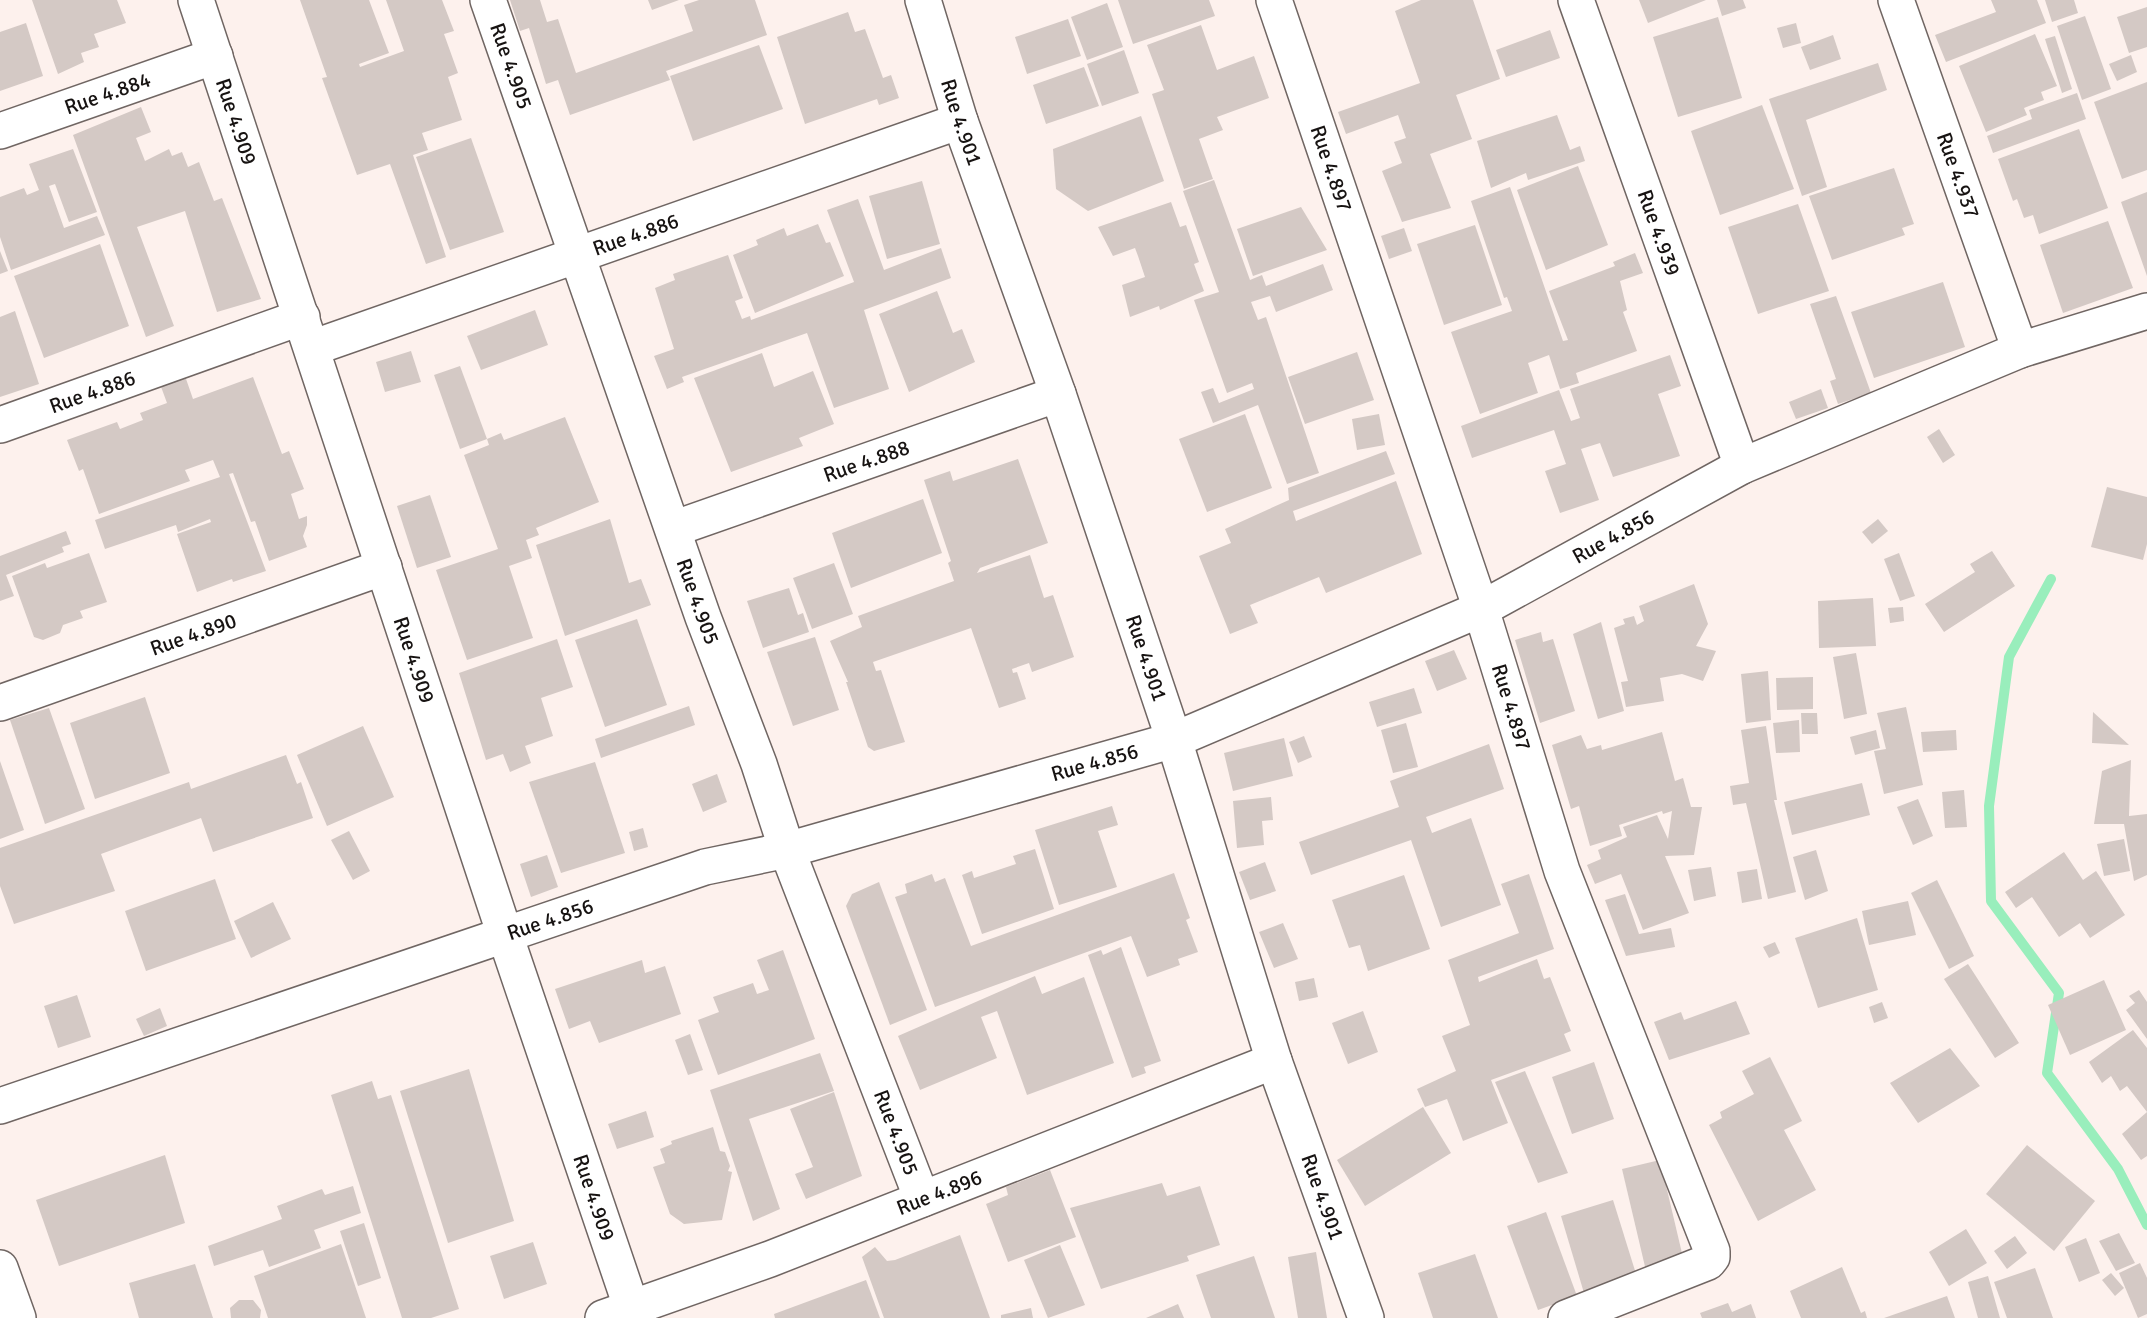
<svg xmlns="http://www.w3.org/2000/svg" width="2147" height="1318" viewBox="0 0 2147 1318" font-family="Signika,sans-serif">
  <style>
    .lines { fill: none; stroke-linecap: round; stroke-linejoin: round }
    .stream { stroke: #99eebc; stroke-width: 10 }
    .building { fill: #d4c9c5 }
    .street-casing { stroke: #706663; stroke-width: 38 }
    .street { stroke: #fff; stroke-width: 35 }
    .labels { text-anchor: middle; stroke-width: 7; stroke-linejoin: round; paint-order: stroke }
    .street-label { font-size: 21px; fill: #171312; stroke: #fdf1ed }
  </style>
  <rect width="100%" height="100%" fill="#fdf1ed"/>
  <g class="lines">
    <path class="stream" d="M2051,579L2009,657L1989,806L1991,901L2059,993L2047,1073L2118,1169L2147,1225"/>
  </g>
  <g class="building">
    <path d="M32,0H117L126,23L94,34L99,47L81,53L84,62L58,74Z"/>
    <path d="M300,0H369L389,53L359,64L360,67L404,51L386,0H442L454,31L444,34L458,73L448,77L462,120L422,133L428,150L413,155L446,257L426,264L390,164L357,175L322,78L327,77Z"/>
    <path d="M510,0H540L547,22L558,19L576,73L693,31L684,5L699,0H755L767,35L666,71L670,80L570,115L558,80L546,84L529,28L520,31Z"/>
    <path d="M648,0H679L652,10Z"/>
    <path d="M1118,0H1209L1215,16L1133,44Z"/>
    <path d="M1421,0H1473L1500,79L1456,95L1472,139L1430,154L1451,208L1402,222L1382,171L1402,163L1394,142L1406,138L1398,115L1346,134L1338,112L1420,83L1395,11Z"/>
    <path d="M1639,0H1706L1648,23Z"/>
    <path d="M1717,0H1743L1746,8L1722,16Z"/>
    <path d="M1991,0H2037L2046,23L1946,62L1935,35L1996,12Z"/>
    <path d="M2045,0H2074L2078,13L2052,22Z"/>
    <path d="M1107,3L1123,47L1087,60L1071,17Z"/>
    <path d="M2147,7V47L2129,53L2117,17Z"/>
    <path d="M848,12L855,32L865,29L883,78L891,75L899,98L879,105L877,99L805,124L777,37Z"/>
    <path d="M2085,16L2111,89L2082,100L2057,26Z"/>
    <path d="M1718,17L1742,98L1678,117L1653,37Z"/>
    <path d="M1068,19L1081,56L1027,74L1015,37Z"/>
    <path d="M26,23L43,76L0,91V32Z"/>
    <path d="M1796,23L1801,43L1783,48L1777,28Z"/>
    <path d="M1201,25L1217,70L1254,56L1269,98L1217,117L1223,130L1199,139L1213,179L1184,189L1152,94L1164,90L1147,45Z"/>
    <path d="M1550,30L1560,58L1506,77L1496,50Z"/>
    <path d="M2035,34L2057,86L2041,92L2044,100L2024,108L2027,115L1986,132L1959,66Z"/>
    <path d="M1833,35L1841,59L1810,70L1801,47Z"/>
    <path d="M2055,36L2072,89L2062,93L2045,39Z"/>
    <path d="M759,45L783,109L693,141L670,76Z"/>
    <path d="M1124,50L1139,93L1102,106L1087,64Z"/>
    <path d="M2131,55L2137,72L2117,81L2109,64Z"/>
    <path d="M1878,63L1887,90L1806,120L1827,187L1802,196L1769,99Z"/>
    <path d="M1084,67L1099,106L1046,124L1033,85Z"/>
    <path d="M2147,82V170L2122,179L2094,102Z"/>
    <path d="M2077,93L2086,119L1993,153L1987,136L2032,119L2029,110Z"/>
    <path d="M1762,105L1794,189L1720,215L1691,131Z"/>
    <path d="M141,107L151,132L136,138L145,161L169,149L172,156L182,152L188,167L199,162L214,201L222,198L261,299L217,312L185,211L137,227L174,326L146,337L73,135Z"/>
    <path d="M1557,115L1570,150L1580,146L1585,161L1528,180L1526,173L1491,188L1477,141Z"/>
    <path d="M1141,116L1164,181L1088,211L1056,189L1053,149Z"/>
    <path d="M2079,129L2108,208L2039,234L2033,215L2024,218L2017,199L2013,201L1998,159Z"/>
    <path d="M471,138L504,232L450,250L416,157Z"/>
    <path d="M73,149L97,212L69,222L55,184L49,186L64,228L97,216L105,235L11,270L0,237V197L24,188L27,195L39,190L29,164Z"/>
    <path d="M1578,166L1608,245L1546,270L1517,190Z"/>
    <path d="M1894,168L1914,224L1902,228L1905,235L1832,260L1809,196Z"/>
    <path d="M1214,180L1250,280L1262,275L1266,286L1323,264L1333,290L1276,312L1270,296L1251,302L1258,320L1266,317L1319,473L1287,484L1258,405L1213,423L1201,392L1213,388L1219,403L1254,389L1252,383L1227,393L1194,300L1219,292L1183,191Z"/>
    <path d="M922,181L940,244L887,259L869,196Z"/>
    <path d="M1510,187L1563,341L1568,340L1549,291L1615,266L1613,262L1635,253L1643,273L1620,281L1627,310L1623,312L1637,351L1576,373L1579,383L1560,389L1549,355L1528,363L1538,393L1480,414L1451,332L1512,311L1507,297L1504,298L1471,201Z"/>
    <path d="M2147,192V276L2121,202Z"/>
    <path d="M858,199L884,270L941,248L951,278L864,310L889,389L834,408L807,333L682,377L684,382L667,389L654,356L674,349L655,288L675,280L673,274L728,255L743,298L735,301L742,319L750,316L751,320L854,282L827,210Z"/>
    <path d="M1171,202L1180,227L1186,225L1199,262L1194,264L1204,291L1160,310L1159,306L1130,317L1122,285L1145,277L1138,256L1135,248L1113,256L1098,227Z"/>
    <path d="M1798,204L1829,291L1758,314L1728,227Z"/>
    <path d="M1301,207L1327,250L1253,276L1237,229Z"/>
    <path d="M2108,221L2133,288L2063,313L2040,245Z"/>
    <path d="M818,224L826,243L830,242L844,276L755,313L733,255L758,245L756,240L784,228L787,236Z"/>
    <path d="M1475,225L1502,305L1444,325L1417,244Z"/>
    <path d="M1404,228L1412,251L1389,259L1381,236Z"/>
    <path d="M100,244L129,326L44,358L14,276Z"/>
    <path d="M0,251L8,271L0,274Z"/>
    <path d="M1943,282L1965,347L1874,378L1851,312Z"/>
    <path d="M937,291L953,333L962,329L975,362L909,392L879,314Z"/>
    <path d="M1836,296L1871,393L1838,404L1830,381L1836,379L1810,304Z"/>
    <path d="M535,310L548,345L481,370L467,336Z"/>
    <path d="M15,311L39,384L0,397V317Z"/>
    <path d="M411,351L421,382L385,392L376,362Z"/>
    <path d="M1357,352L1374,400L1305,424L1288,377Z"/>
    <path d="M762,353L774,387L813,371L834,424L799,438L803,446L731,472L694,378Z"/>
    <path d="M1670,355L1681,386L1658,394L1680,456L1613,477L1600,443L1581,449L1599,500L1560,513L1545,471L1566,464L1554,430L1472,458L1461,426L1559,390L1571,421L1580,418L1570,389Z"/>
    <path d="M460,366L487,439L460,449L434,375Z"/>
    <path d="M185,376L193,399L253,377L282,454L289,451L304,489L291,494L299,519L307,516V525L303,536L307,547L269,561L255,521L251,522L233,473L229,474L266,571L233,582L232,579L197,592L177,534L211,522L210,519L178,532L176,525L105,549L95,520L220,477L213,460L185,470L190,481L99,514L83,469L79,471L67,440L117,422L120,429L143,420L140,413L167,403L160,384Z"/>
    <path d="M1821,389L1828,408L1796,419L1789,402Z"/>
    <path d="M1245,414L1272,488L1207,512L1179,439Z"/>
    <path d="M1379,414L1385,445L1357,450L1352,419Z"/>
    <path d="M565,417L599,502L536,528L539,535L526,540L532,558L509,566L533,638L467,660L436,570L498,549L464,455L489,445L487,439L501,433L504,440Z"/>
    <path d="M1939,429L1955,455L1943,463L1927,437Z"/>
    <path d="M1386,451L1395,474L1293,511L1296,521L1396,481L1422,554L1326,593L1319,577L1250,605L1258,623L1230,634L1199,556L1231,543L1225,529L1289,500L1288,488Z"/>
    <path d="M1018,459L1048,543L980,568L977,573L1030,555L1044,598L1053,595L1074,657L1032,672L1029,663L1012,669L1013,673L1017,672L1026,699L999,708L971,628L873,662L876,671L881,670L905,742L874,751L868,747L846,682H848L830,641L862,627L858,616L954,581L948,563L951,561L924,480L950,471L953,481Z"/>
    <path d="M2107,487L2147,497V544L2143,560L2091,547Z"/>
    <path d="M430,495L451,557L417,568L397,506Z"/>
    <path d="M923,499L942,553L851,588L832,533Z"/>
    <path d="M610,519L629,583L641,579L651,605L565,636L536,545Z"/>
    <path d="M1878,519L1888,531L1872,544L1862,532Z"/>
    <path d="M66,531L71,544L62,547L64,552L6,575L14,596L0,601V556Z"/>
    <path d="M1992,551L2015,586L1944,632L1925,604L1975,572L1970,564Z"/>
    <path d="M89,553L107,602L80,611L83,618L63,625L60,633L43,640L34,637L12,576L45,563L47,568Z"/>
    <path d="M1899,553L1915,596L1900,601L1884,559Z"/>
    <path d="M834,563L853,614L812,629L793,578Z"/>
    <path d="M1694,584L1708,624L1696,646L1716,651L1703,681L1682,674L1660,678L1664,701L1626,707L1621,682L1628,681L1614,628L1625,624L1623,619L1634,616L1637,625L1644,621L1639,606Z"/>
    <path d="M789,588L798,615L803,613L809,632L763,648L747,601Z"/>
    <path d="M1873,598L1876,646L1819,648L1818,601Z"/>
    <path d="M1903,607L1904,621L1890,623L1888,608Z"/>
    <path d="M637,619L667,705L605,727L575,640Z"/>
    <path d="M1601,622L1624,711L1598,719L1573,634Z"/>
    <path d="M1541,632L1543,642L1553,639L1575,711L1540,723L1515,640Z"/>
    <path d="M815,637L839,710L793,726L767,652Z"/>
    <path d="M557,639L573,687L541,698L553,736L525,746L531,763L510,772L503,754L486,760L459,673Z"/>
    <path d="M1454,650L1467,679L1437,691L1425,661Z"/>
    <path d="M1856,653L1867,714L1844,719L1833,657Z"/>
    <path d="M1768,671L1771,720L1746,723L1741,674Z"/>
    <path d="M1813,677V709L1777,710L1776,678Z"/>
    <path d="M1414,688L1422,713L1377,727L1369,702Z"/>
    <path d="M145,697L170,773L95,799L70,723Z"/>
    <path d="M689,706L695,725L601,758L595,739Z"/>
    <path d="M1906,707L1923,785L1884,794L1874,751L1886,749L1877,713Z"/>
    <path d="M49,708L85,809L45,824L10,720Z"/>
    <path d="M2093,712L2129,745L2092,743Z"/>
    <path d="M1801,713H1817L1818,734H1802Z"/>
    <path d="M1799,720L1800,752L1776,753L1773,723Z"/>
    <path d="M1406,723L1418,767L1393,773L1381,730Z"/>
    <path d="M363,726L394,797L327,826L297,755Z"/>
    <path d="M1766,726L1777,800H1774L1796,892L1768,899L1746,803L1733,805L1730,786L1749,783L1741,730Z"/>
    <path d="M1876,730L1880,748L1855,755L1850,737Z"/>
    <path d="M1956,730L1957,750L1923,752L1921,732Z"/>
    <path d="M1662,732L1675,781L1683,778L1691,807H1702L1694,855L1665,856L1689,913L1643,930L1621,874L1595,884L1587,865L1601,859L1598,850L1627,837L1623,827L1657,815L1668,839L1672,811L1663,814L1662,811L1619,825L1622,836L1590,846L1579,806L1571,809L1552,745L1581,735L1587,749L1601,745L1602,750Z"/>
    <path d="M1304,736L1312,757L1298,763L1289,742Z"/>
    <path d="M1284,738L1293,776L1233,791L1224,753Z"/>
    <path d="M1489,744L1504,789L1426,817L1432,833L1471,818L1501,905L1441,927L1411,840L1311,875L1299,842L1399,807L1390,781Z"/>
    <path d="M286,755L297,784L301,782L313,818L213,852L201,818L131,843L101,854L115,891L14,924L0,886V848L189,782L191,789Z"/>
    <path d="M2131,760L2129,816L2147,814V875L2134,881L2124,824H2094L2102,771Z"/>
    <path d="M0,761L24,830L0,839Z"/>
    <path d="M595,762L625,853L561,873L529,782Z"/>
    <path d="M717,774L727,802L703,812L692,784Z"/>
    <path d="M1862,783L1870,815L1792,835L1784,802Z"/>
    <path d="M1964,790L1967,827L1945,828L1942,792Z"/>
    <path d="M1271,797L1273,820L1262,821L1264,845L1237,848L1233,801Z"/>
    <path d="M1918,799L1933,836L1913,845L1897,807Z"/>
    <path d="M1112,806L1118,825L1098,831L1117,887L1059,905L1035,830Z"/>
    <path d="M643,828L648,847L634,851L629,832Z"/>
    <path d="M349,831L370,871L353,880L331,840Z"/>
    <path d="M2124,839L2130,871L2104,876L2097,844Z"/>
    <path d="M1035,849L1054,909L982,934L962,875L972,871L974,878L1016,864L1013,856Z"/>
    <path d="M1816,850L1828,891L1805,900L1793,857Z"/>
    <path d="M2064,852L2083,880L2096,871L2125,915L2090,938L2080,923L2059,937L2032,897L2016,908L2005,892Z"/>
    <path d="M547,855L558,887L531,897L520,864Z"/>
    <path d="M1265,862L1276,891L1250,900L1239,872Z"/>
    <path d="M1711,867L1716,896L1694,901L1688,870Z"/>
    <path d="M1757,869L1762,899L1742,903L1737,872Z"/>
    <path d="M1174,873L1190,918L1186,920L1198,952L1178,959L1180,965L1147,977L1131,936L935,1007L895,897L907,893L905,884L932,874L935,882L945,878L971,946Z"/>
    <path d="M1529,874L1554,949L1478,977L1479,982L1537,959L1544,979L1550,977L1571,1031L1564,1034L1571,1051L1491,1080L1508,1123L1463,1141L1447,1099L1425,1107L1417,1089L1456,1071L1442,1036L1470,1025L1448,960L1519,933L1501,884Z"/>
    <path d="M1404,875L1430,949L1368,971L1360,945L1349,948L1332,900Z"/>
    <path d="M215,879L236,939L146,971L125,911Z"/>
    <path d="M1937,880L1974,956L1949,969L1911,893Z"/>
    <path d="M879,882L927,1010L890,1025L846,906L852,894Z"/>
    <path d="M1625,894L1639,934L1671,928L1675,947L1626,956L1605,900Z"/>
    <path d="M1908,901L1916,935L1869,945L1862,911Z"/>
    <path d="M273,902L291,939L251,958L234,921Z"/>
    <path d="M1857,918L1878,990L1818,1008L1795,938Z"/>
    <path d="M1283,923L1298,959L1274,968L1259,932Z"/>
    <path d="M1775,942L1780,953L1769,958L1763,947Z"/>
    <path d="M1121,947L1161,1061L1144,1067L1146,1073L1132,1078L1088,955L1101,950L1103,955Z"/>
    <path d="M783,950L815,1039L718,1075L698,1020L719,1012L713,997L753,983L757,994L769,990L757,960Z"/>
    <path d="M642,960L645,973L665,966L681,1014L599,1043L590,1021L569,1029L555,989Z"/>
    <path d="M1968,964L2019,1043L1995,1058L1944,979Z"/>
    <path d="M1035,976L1042,994L1084,977L1114,1063L1027,1095L997,1011L981,1017L997,1058L920,1090L898,1036Z"/>
    <path d="M1314,978L1318,997L1299,1001L1295,982Z"/>
    <path d="M2104,980L2126,1030L2070,1055L2048,1005Z"/>
    <path d="M2139,990L2147,1002V1039L2126,1010L2135,1003L2129,996Z"/>
    <path d="M77,995L91,1037L58,1048L44,1006Z"/>
    <path d="M1736,1001L1750,1034L1669,1060L1654,1022L1681,1012L1684,1020Z"/>
    <path d="M1882,1002L1888,1018L1874,1023L1869,1007Z"/>
    <path d="M160,1008L167,1026L144,1036L136,1019Z"/>
    <path d="M1363,1011L1378,1052L1348,1064L1332,1023Z"/>
    <path d="M2133,1030L2147,1048V1112L2127,1086L2120,1091L2111,1076L2102,1083L2089,1062Z"/>
    <path d="M690,1034L703,1070L688,1075L675,1040Z"/>
    <path d="M1950,1048L1980,1086L1918,1123L1890,1083Z"/>
    <path d="M820,1053L834,1091L749,1119L780,1209L753,1221L710,1090Z"/>
    <path d="M1770,1057L1802,1121L1784,1130L1816,1190L1758,1221L1709,1125L1722,1118L1720,1112L1754,1094L1742,1071Z"/>
    <path d="M1594,1062L1614,1119L1572,1134L1552,1077Z"/>
    <path d="M469,1069L514,1221L448,1243L400,1091Z"/>
    <path d="M1525,1071L1568,1173L1538,1183L1495,1082Z"/>
    <path d="M372,1081L378,1099L391,1095L459,1309L431,1318H402L331,1095Z"/>
    <path d="M834,1092L862,1176L806,1199L795,1174L813,1167L790,1109Z"/>
    <path d="M1423,1107L1451,1153L1365,1206L1337,1160Z"/>
    <path d="M646,1111L654,1137L617,1149L608,1124Z"/>
    <path d="M2147,1112V1156L2141,1160L2122,1134Z"/>
    <path d="M713,1127L720,1151L725,1152L730,1166L728,1171L732,1172L722,1220L684,1224L670,1214L653,1167L665,1163L660,1149L672,1144L671,1141Z"/>
    <path d="M2027,1145L2095,1201L2054,1251L1986,1194Z"/>
    <path d="M165,1155L185,1223L59,1266L36,1200Z"/>
    <path d="M1660,1160L1685,1266L1647,1275L1622,1169Z"/>
    <path d="M1050,1170L1076,1237L1008,1262L986,1204L1008,1195L1006,1187Z"/>
    <path d="M1162,1183L1167,1196L1200,1186L1220,1245L1187,1256L1189,1261L1101,1289L1070,1208Z"/>
    <path d="M353,1186L361,1213L314,1230L321,1248L269,1267L263,1250L214,1266L208,1246L282,1219L277,1206L322,1189L325,1195Z"/>
    <path d="M1613,1200L1637,1277L1584,1293L1561,1216Z"/>
    <path d="M1546,1212L1577,1296L1538,1310L1507,1226Z"/>
    <path d="M364,1223L381,1278L358,1286L340,1231Z"/>
    <path d="M1966,1229L1987,1263L1949,1286L1929,1252Z"/>
    <path d="M2119,1233L2135,1263L2116,1271L2099,1241Z"/>
    <path d="M960,1235L990,1318H884L862,1257L875,1247L887,1261L895,1260Z"/>
    <path d="M2015,1236L2027,1253L2007,1269L1994,1251Z"/>
    <path d="M2086,1238L2100,1273L2079,1282L2065,1247Z"/>
    <path d="M533,1242L547,1284L504,1299L490,1256Z"/>
    <path d="M341,1244L366,1318H268L254,1276Z"/>
    <path d="M1060,1245L1085,1305L1048,1318L1024,1260Z"/>
    <path d="M1316,1252L1327,1318H1298L1288,1257Z"/>
    <path d="M1475,1254L1498,1318H1433L1418,1273Z"/>
    <path d="M1254,1256L1275,1318H1211L1196,1275Z"/>
    <path d="M2140,1263L2147,1278V1314L2138,1318L2119,1273Z"/>
    <path d="M195,1264L213,1318H139L129,1283Z"/>
    <path d="M1842,1267L1861,1313L1865,1311L1867,1318H1801L1790,1291Z"/>
    <path d="M2035,1268L2053,1318H2007L1994,1282Z"/>
    <path d="M2111,1273L2124,1288L2115,1296L2102,1280Z"/>
    <path d="M1988,1276L2000,1318H1978L1968,1282Z"/>
    <path d="M866,1280L880,1318H775L774,1314Z"/>
    <path d="M1947,1296L1955,1318H1884Z"/>
    <path d="M239,1300H253L261,1310L260,1318H231L230,1308Z"/>
    <path d="M1728,1303L1732,1312L1751,1304L1756,1318H1702L1700,1313Z"/>
    <path d="M1178,1304L1184,1318H1146Z"/>
    <path d="M1031,1308L1033,1318H1001V1315Z"/>
  </g>
  <g class="lines">
    <g class="street-casing">
      <g id="street">
        <path id="s1" d="M196,0L505,935L635,1318"/>
        <path id="s2" d="M488,0L703,617L759,764L787,850L922,1199"/>
        <path id="s3" d="M923,0L960,121L1058,394L1174,740L1274,1061L1366,1318"/>
        <path id="s4" d="M1274,0L1481,609L1562,871L1712,1251V1257L1708,1262L1566,1318"/>
        <path id="s5" d="M1576,0L1742,466"/>
        <path id="s6" d="M1896,0L2020,350"/>
        <path id="s7" d="M0,131L215,56"/>
        <path id="s8" d="M312,348L960,121"/>
        <path id="s9" d="M0,425L302,317"/>
        <path id="s10" d="M673,529L1058,394"/>
        <path id="s11" d="M0,703L384,567"/>
        <path id="s12" d="M0,1106L705,867L787,850L1174,740L1481,609L1742,466L2020,350L2147,311"/>
        <path d="M0,1268L18,1318"/>
        <path id="s13" d="M603,1318L770,1259L1274,1061"/>
      </g>
    </g>
    <use href="#street" class="street"/>
  </g>
  <g class="labels">
    <g class="street-label">
      <text dy="7" stroke="none"><textPath href="#s2" startOffset="70">Rue 4.905</textPath></text>
      <text dy="7" stroke="none"><textPath href="#s7" startOffset="114">Rue 4.884</textPath></text>
      <text dy="7" stroke="none"><textPath href="#s1" startOffset="128">Rue 4.909</textPath></text>
      <text dy="7" stroke="none"><textPath href="#s3" startOffset="128">Rue 4.901</textPath></text>
      <text dy="7" stroke="none"><textPath href="#s4" startOffset="178">Rue 4.897</textPath></text>
      <text dy="7" stroke="none"><textPath href="#s6" startOffset="186">Rue 4.937</textPath></text>
      <text dy="7" stroke="none"><textPath href="#s5" startOffset="247">Rue 4.939</textPath></text>
      <text dy="7" stroke="none"><textPath href="#s8" startOffset="343">Rue 4.886</textPath></text>
      <text dy="7" stroke="none"><textPath href="#s9" startOffset="98">Rue 4.886</textPath></text>
      <text dy="7" stroke="none"><textPath href="#s10" startOffset="205">Rue 4.888</textPath></text>
      <text dy="7" stroke="none"><textPath href="#s12" startOffset="1715">Rue 4.856</textPath></text>
      <text dy="7" stroke="none"><textPath href="#s2" startOffset="637">Rue 4.905</textPath></text>
      <text dy="7" stroke="none"><textPath href="#s11" startOffset="205">Rue 4.890</textPath></text>
      <text dy="7" stroke="none"><textPath href="#s3" startOffset="695">Rue 4.901</textPath></text>
      <text dy="7" stroke="none"><textPath href="#s1" startOffset="695">Rue 4.909</textPath></text>
      <text dy="7" stroke="none"><textPath href="#s4" startOffset="746">Rue 4.897</textPath></text>
      <text dy="7" stroke="none"><textPath href="#s12" startOffset="1148">Rue 4.856</textPath></text>
      <text dy="7" stroke="none"><textPath href="#s12" startOffset="581">Rue 4.856</textPath></text>
      <text dy="7" stroke="none"><textPath href="#s2" startOffset="1204">Rue 4.905</textPath></text>
      <text dy="7" stroke="none"><textPath href="#s13" startOffset="359">Rue 4.896</textPath></text>
      <text dy="7" stroke="none"><textPath href="#s1" startOffset="1262">Rue 4.909</textPath></text>
      <text dy="7" stroke="none"><textPath href="#s3" startOffset="1262">Rue 4.901</textPath></text>
    </g>
  </g>
</svg>
